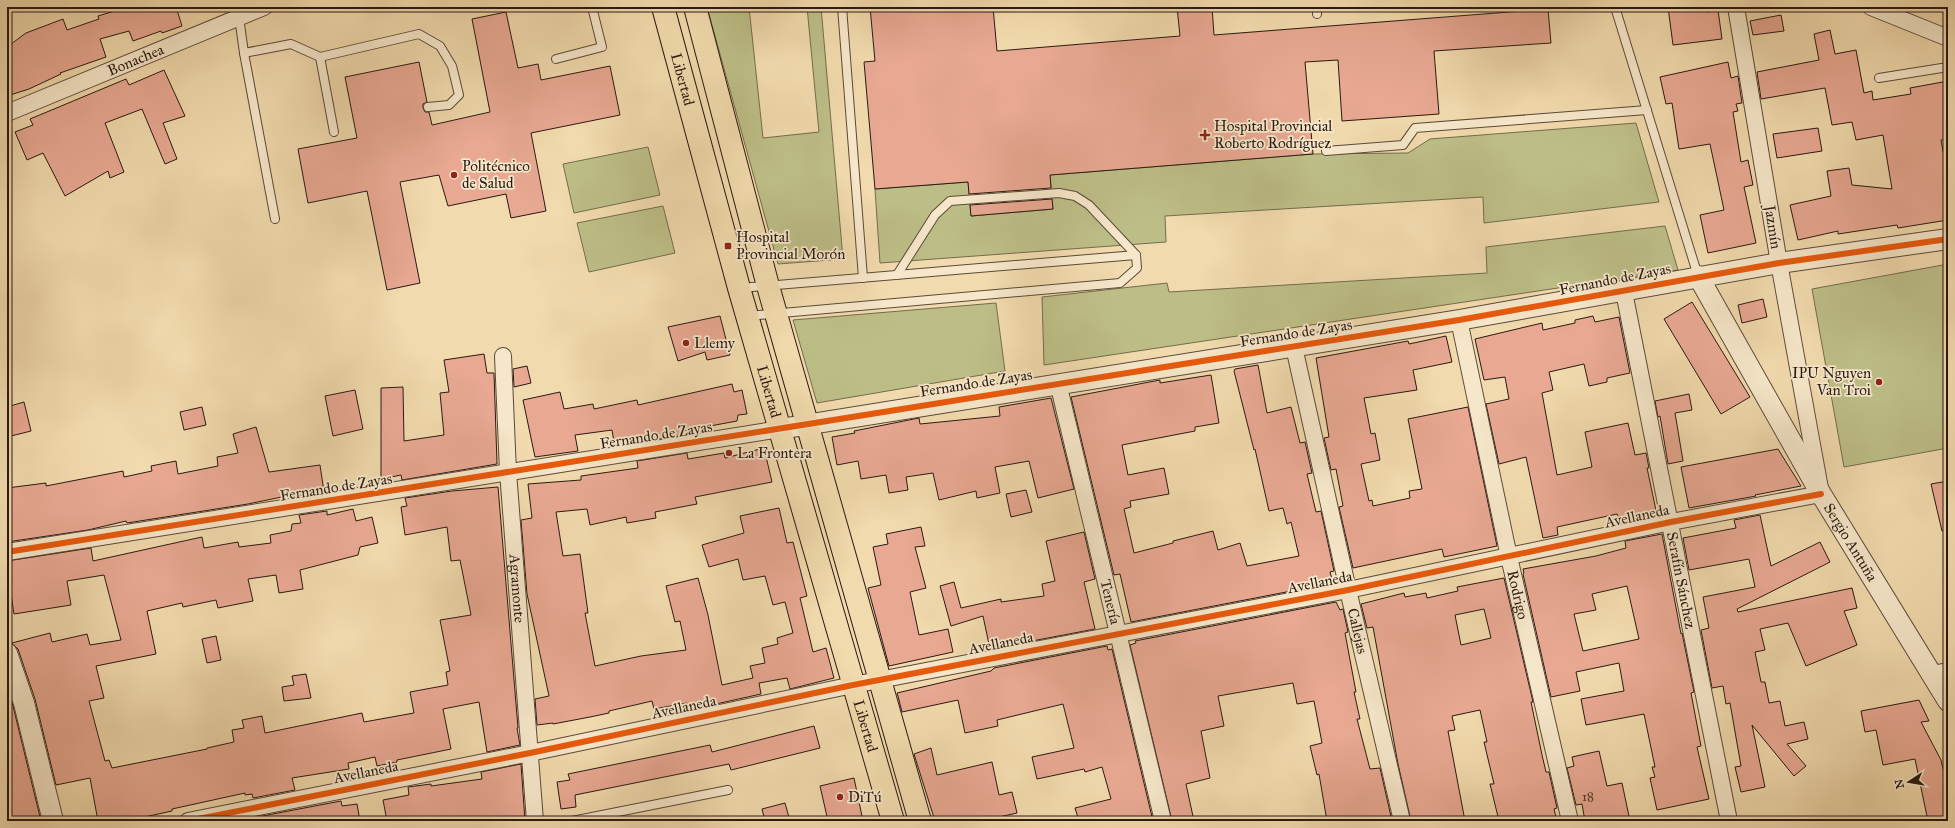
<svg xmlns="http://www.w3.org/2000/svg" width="1955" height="828" viewBox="0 0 1955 828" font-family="'IM FELL Great Primer',serif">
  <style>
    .green { fill: #bdbe87; stroke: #746c4c }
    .building { fill: #e8a892; stroke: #2a1912; fill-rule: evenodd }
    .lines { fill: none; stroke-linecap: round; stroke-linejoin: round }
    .service-casing { stroke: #5c4939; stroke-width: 10 }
    .minor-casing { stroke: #5c4939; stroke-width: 18 }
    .tertiary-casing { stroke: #5c4939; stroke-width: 22 }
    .primary-casing { stroke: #2a1912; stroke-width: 24 }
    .service { stroke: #f6e7ca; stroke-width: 8 }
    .minor { stroke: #f6e7ca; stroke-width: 16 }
    .tertiary { stroke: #f6e7ca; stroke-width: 20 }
    .primary { stroke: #f1daad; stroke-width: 22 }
    .cycleway-casing { stroke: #f6e7ca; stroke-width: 8 }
    .cycleway { stroke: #e8590c; stroke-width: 6 }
    .poi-dot { fill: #8f2418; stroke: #f6e7ca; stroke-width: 1.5 }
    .labels { text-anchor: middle; stroke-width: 3.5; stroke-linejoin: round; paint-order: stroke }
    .number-label { font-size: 13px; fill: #5a3d32 }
    .street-label { font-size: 15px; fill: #2a1912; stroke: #f6e7ca }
    .poi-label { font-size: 15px; fill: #2a1912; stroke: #f6e7ca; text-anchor: start }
  </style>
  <rect width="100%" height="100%" fill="#f1daad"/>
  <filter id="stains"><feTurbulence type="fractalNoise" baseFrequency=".005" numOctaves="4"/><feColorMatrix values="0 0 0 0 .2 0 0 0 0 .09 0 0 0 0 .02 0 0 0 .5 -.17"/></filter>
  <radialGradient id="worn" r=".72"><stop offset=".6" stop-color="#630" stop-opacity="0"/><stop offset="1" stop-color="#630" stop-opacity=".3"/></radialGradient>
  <g class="green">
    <path d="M707,7H749L763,138L819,132L807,7H821L843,259L778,264Z"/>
    <path d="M1636,123L1659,202L1484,223L1483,197L1165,216L1166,242L880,263L875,189L968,182L971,216L1053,209L1050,175L1313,154L1408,153L1430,139Z"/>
    <path d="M648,147L660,195L574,213L563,164Z"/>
    <path d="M663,206L675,253L589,272L577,223Z"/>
    <path d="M1665,226L1678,270L1044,365L1042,297L1167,283L1169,292L1487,273L1486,247Z"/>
    <path d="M1948,264V448L1844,467L1812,289Z"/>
    <path d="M996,303L1005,371L817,403L793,320Z"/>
  </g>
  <g class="building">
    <path d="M128,7H176L182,26L162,33L161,31L133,41L129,31L100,39L106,57L60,73L61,74L29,89L7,96V47L26,33L63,19L67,30L99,19L98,16Z"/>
    <path d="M870,7H993L997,51L1180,36L1177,7H1212L1214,35L1548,9L1551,43L1434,51L1439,114L1342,121L1338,60L1305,62L1313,154L1050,175L1051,188L969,194L968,182L875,189L864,62L875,61Z"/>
    <path d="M1668,7H1706V12L1718,10L1722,39L1673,45Z"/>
    <path d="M506,12L518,68L538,64L541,80L610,66L620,115L531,133L546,211L511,218L506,194L448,206L439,175L400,182L420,283L387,290L367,191L308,203L298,149L357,138L345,77L419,62L427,102L423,104V108L425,112H429L432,125L490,112L472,19Z"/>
    <path d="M1781,15L1784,31L1753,35L1750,21Z"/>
    <path d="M1830,30L1835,54L1856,50L1864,93L1872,91L1873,100L1911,94L1910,88L1948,81V139L1941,140L1948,179V220L1898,228L1897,225L1838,234V231L1798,240L1790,205L1831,196L1827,171L1849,168L1852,185L1892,189L1883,135L1856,140L1852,122L1832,125L1825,88L1761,99L1757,72L1819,60L1814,34Z"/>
    <path d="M1728,62L1731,78L1738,76L1742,103L1736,104L1738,111L1733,112L1741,162L1748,160L1753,185L1744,187L1756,243L1708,253L1700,215L1724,210L1710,144L1679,149L1672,103L1666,104L1660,77Z"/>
    <path d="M164,70L185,116L163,123L177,159L165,164L142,109L105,123L124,172L110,178L108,171L65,196L43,153L27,160L15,132L33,125L30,119L126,79L129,85Z"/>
    <path d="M1818,128L1822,151L1777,158L1773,134Z"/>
    <path d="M1052,199L1053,209L971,216L970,205Z"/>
    <path d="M1763,299L1767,317L1742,323L1738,305Z"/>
    <path d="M1692,302L1750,397L1721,414L1664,319Z"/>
    <path d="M720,316L730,355L707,360L705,352L678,361L668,327Z"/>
    <path d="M1593,316L1595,322L1619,317L1630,373L1607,378V382L1589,386L1584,364L1549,372L1553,390L1542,393L1557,475L1592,467L1585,432L1628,423L1635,455L1646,453L1649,468H1647L1657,515L1621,523L1617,514L1557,527L1558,535L1543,538L1526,457L1499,464L1486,404L1509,399L1505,377L1484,380L1475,339L1542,323L1543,330L1575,323V320Z"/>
    <path d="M1446,336L1452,362L1413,370L1417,390L1364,398L1371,434L1375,433L1380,460L1361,464L1369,501L1372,500L1373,506L1410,498L1409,491L1422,489L1408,419L1468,407L1497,546L1444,557L1442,549L1353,568L1339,507L1343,506L1336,469L1331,470L1324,438L1329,437L1316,358L1408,341L1409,344Z"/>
    <path d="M484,354L487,373H494L497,464L402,480L401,475L381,479V388L403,387L404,441L444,435L440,393L449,392L444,360Z"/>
    <path d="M1258,365L1267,413L1291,407L1300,443L1305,442L1312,473L1307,474L1316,512L1321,511L1334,571L1330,572L1333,583L1131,622L1120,574L1114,575L1071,397L1160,380V383L1211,375L1219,423L1195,427V431L1122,445L1128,475L1164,468L1169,494L1130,501L1131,507L1124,509L1134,553L1173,543V541L1213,531L1218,550L1240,543L1247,566L1299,556L1291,522L1287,524L1283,508L1269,511L1255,449L1254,450L1234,371L1235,369Z"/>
    <path d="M527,366L531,383L514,387L513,369Z"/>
    <path d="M732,384L734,392L742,390L747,414L738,415L737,421L683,431L684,435L634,443L633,438L614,442L612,430L575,435L578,451L535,457L523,400L560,392L564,409L593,404L594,409L637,400L638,405Z"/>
    <path d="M355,390L363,429L333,436L325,396Z"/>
    <path d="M1689,394L1692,410L1675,413L1683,461L1668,464L1660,416L1658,417L1655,401Z"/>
    <path d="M1051,398L1074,489L1038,498L1029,461L995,467L1000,493L977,498L976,491L939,500L933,473L906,477L908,490L889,493L886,475L861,479L858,461L837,465L832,437L855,433L854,431L919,418L920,424L1000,416L999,407Z"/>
    <path d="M24,402L31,431L7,437V407Z"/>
    <path d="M202,407L206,425L184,430L180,412Z"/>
    <path d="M256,427L269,472L320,465L324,492L296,496V494L248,504L127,523L126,521L88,530L7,542V488L46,483V486L123,471L124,477L152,471L151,466L176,461L178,474L218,466L217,457L238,453L233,434Z"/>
    <path d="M764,448L772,482L695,497L697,504L655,512L656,518L627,523L626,517L590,525L587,509L556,512L563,556L580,554L588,613H585L595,666L641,656L686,650L680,621L675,622L666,586L698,578L708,615L722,685L753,678L750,666L765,663L762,648L778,644L777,638L793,633L785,602L773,605L765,576L743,580L738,559L709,567L702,545L744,533L740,516L779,508L787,543L793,542L807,596L800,598L813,652L826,648L834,678L790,689L787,678L759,683L761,694L689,710L687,703L654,709L652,701L609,711V713L590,717L553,724V723L537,725L535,699L549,696L527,594L521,520L532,518L528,484L581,480V476L638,468L637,461L687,453L688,459L724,453L725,458Z"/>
    <path d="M1778,449L1801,486L1755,495L1756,496L1689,508L1681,467Z"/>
    <path d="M1948,481V530L1942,531L1931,484Z"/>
    <path d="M498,487L518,728H517L520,745L487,752L479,702L443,709L451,749L397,760V762L377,766L375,757L348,763L349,769L292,778L295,790L253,798L252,794L245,795V793L172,809V811L140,818L122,821H98L90,778L56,785L35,699L18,649L12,643L50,633L52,642L87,634L90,645L121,640L104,575L67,581L71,605L14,614L9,581L7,582V561L91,548L93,561L202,537L204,548L238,542L239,547L271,543L270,535L291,531L292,524L301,523L299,515L327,511V515L353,509L356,521L372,517L378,543L360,547L358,555L300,570L303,589L279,593L276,575L248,579L253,601L218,608L216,600L183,607L182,603L147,611L156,654L96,666L104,698L89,701L105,761L109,760L112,768L207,749V748L234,742L232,730L244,728L242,720L262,716L265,733L362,713L364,722L414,713L410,692L448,685L446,672L450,671L440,620L471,615L460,560L451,561L447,527L405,535L401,507L407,506L405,498L452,491Z"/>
    <path d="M1026,490L1032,512L1011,517L1006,494Z"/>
    <path d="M1760,515L1771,566L1820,542L1830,562L1737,609L1738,612L1852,588L1857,608L1844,611L1857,645L1806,666L1788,623L1760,629L1765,650L1755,652L1761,682H1765L1769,703L1780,701L1785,726L1804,722L1808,739L1787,744L1806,766L1794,776L1752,725L1765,787L1741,792L1735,767L1741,766L1730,703L1726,704L1723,686L1712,688L1701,630L1709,628L1703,597L1755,587L1749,559L1689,570L1683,538L1736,528L1734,520Z"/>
    <path d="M921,527L925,546L915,547L926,588L910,592L919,635L948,629L953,652L889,666L868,588L881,585L873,547L888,544L886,534Z"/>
    <path d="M1084,532L1095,579L1084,582L1095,629L990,649L983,616L951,626L940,586L954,582L961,608L1001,599V602L1044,596L1042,584L1055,581L1046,541Z"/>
    <path d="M1662,534L1681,634L1682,633L1694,692L1691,693L1701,746L1697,747L1709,799L1657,810L1650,778L1655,777L1652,767H1655L1644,714L1586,725L1581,699L1624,691L1619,663L1576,672L1580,691L1551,697L1523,574L1524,573L1523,569L1596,556L1626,548L1625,541ZM1627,586L1639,639L1583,651L1574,614L1596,610L1592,594Z"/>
    <path d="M1504,578L1533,702H1531L1542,755L1546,772H1549L1557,808L1554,809L1557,821H1499L1490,784H1494L1484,742H1487L1480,710L1452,716L1455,730L1448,731L1465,821H1411L1398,764L1373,627L1367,628L1361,604L1404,593L1405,597L1426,593L1427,598L1458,591L1457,587ZM1484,609L1491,638L1461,645L1455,615Z"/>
    <path d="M1336,602L1340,610L1343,609L1348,632L1345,633L1356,692H1354L1360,719H1357L1370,769L1380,768L1392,821H1327L1319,774L1317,775L1310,746L1322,743L1314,701L1297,704L1293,683L1218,696L1224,726L1201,731L1210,778L1186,784L1194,821H1172L1130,645L1136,643L1135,641Z"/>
    <path d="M216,636L221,660L207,663L202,639Z"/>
    <path d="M1107,646L1108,650L1112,649L1153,821H1079L1075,808L1111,799L1102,767L1085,772L1084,769L1037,779L1032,757L1074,748L1063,704L997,720L998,726L965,733L958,700L902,712L898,696L897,693L991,671L994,668Z"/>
    <path d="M306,674L311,698L284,701L282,687L294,685L292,676Z"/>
    <path d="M7,689L13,706L41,821H7Z"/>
    <path d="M1919,700L1929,721L1921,722L1941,760L1948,790V821H1928L1915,759L1883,765L1876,730L1865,732L1861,711Z"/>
    <path d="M814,726L820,748L731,770L729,764L575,795L576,807L561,809L557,782L570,780L568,774L710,745L712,752Z"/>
    <path d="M931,748L937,775L992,762L999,795L1012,792L1017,813L981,821H935L914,754Z"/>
    <path d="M1599,751L1607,786L1622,783L1630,821H1585L1582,804L1576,805L1567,768L1574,766L1572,757Z"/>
    <path d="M521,764L525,821H387L383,800L409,795L408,787L431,784V786L482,779L481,772Z"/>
    <path d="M854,778L863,821H828L820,786Z"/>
    <path d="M341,801L342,806L357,804L360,821H258L257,817Z"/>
    <path d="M785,803L790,821H765L762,809Z"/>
  </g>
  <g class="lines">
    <g class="service-casing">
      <g id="service">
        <path d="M842,7L863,278"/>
        <path d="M1317,7V14"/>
        <path d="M1615,7L1698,276"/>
        <path d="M239,17L244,53L291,44L320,57L419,34L440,46L452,66L459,95L449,105L428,107"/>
        <path d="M244,53L275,219"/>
        <path d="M320,57L334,132"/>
        <path d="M556,59L602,47L592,7"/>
        <path d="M1879,78L1948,67"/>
        <path d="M1326,151L1403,145L1415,128L1647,110"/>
        <path d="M897,275L935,215L950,201L1059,193L1075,196L1089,205L1136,255"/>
        <path d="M740,288L1136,255L1137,268L1120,283L748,316"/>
        <path d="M572,821L728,790"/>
      </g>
    </g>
    <g class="minor-casing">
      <g id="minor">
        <path d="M1871,7L1948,38"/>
        <path id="s1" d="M7,113L264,7"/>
        <path id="s2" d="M1624,292L1729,821"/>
        <path id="s3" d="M1459,320L1509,557L1570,821"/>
        <path id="s4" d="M1294,347L1348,590L1402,821"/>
        <path id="s5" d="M503,356L508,472L535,821"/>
        <path id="s6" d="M1058,383L1163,821"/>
        <path d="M7,552L780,429"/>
        <path d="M1932,674L1948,671"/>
        <path d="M188,821L530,753L853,685L1348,590L1671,522L1821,494L1779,263L1736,7"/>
      </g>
    </g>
    <g class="tertiary-casing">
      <g id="tertiary">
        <path id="s7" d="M1698,276L1821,494L1948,701"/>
        <path d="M780,429L1459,320L1779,263L1948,239"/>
        <path d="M7,653L24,703L53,821"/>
      </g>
    </g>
    <g class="primary-casing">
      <g id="primary">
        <path id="s8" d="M663,7L739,288L893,821"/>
        <path d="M695,7L768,286L920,821"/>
      </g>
    </g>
    <use href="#service" class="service"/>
    <use href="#minor" class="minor"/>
    <use href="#tertiary" class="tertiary"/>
    <use href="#primary" class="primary"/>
    <g class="cycleway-casing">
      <g id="cycleway">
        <path d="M7,552L1459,320L1779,263L1948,239"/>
        <path d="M188,821L530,753L853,685L1348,590L1671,522L1821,494"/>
      </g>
    </g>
    <use href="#cycleway" class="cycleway"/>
  </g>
  <g class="poi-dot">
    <path d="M1203 129h4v4h4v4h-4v4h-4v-4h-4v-4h4z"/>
    <circle cx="454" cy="175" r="4"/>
    <rect x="724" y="242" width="8" height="8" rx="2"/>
    <circle cx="686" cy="343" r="4"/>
    <circle cx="1879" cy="382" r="4"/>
    <circle cx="729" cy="453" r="4"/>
    <circle cx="840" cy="797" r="4"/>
  </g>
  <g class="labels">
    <g class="number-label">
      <text x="1588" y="801">18</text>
    </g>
    <g class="street-label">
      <text dy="5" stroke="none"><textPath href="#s1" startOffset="139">Bonachea</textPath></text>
      <text dy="5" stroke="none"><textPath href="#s8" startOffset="75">Libertad</textPath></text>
      <text transform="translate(1773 227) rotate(81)" y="5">Jazmín</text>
      <text transform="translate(1615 279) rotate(-11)" y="5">Fernando de Zayas</text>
      <text transform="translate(1296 333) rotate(-9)" y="5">Fernando de Zayas</text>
      <text transform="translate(976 383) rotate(-9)" y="5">Fernando de Zayas</text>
      <text dy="5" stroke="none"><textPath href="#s8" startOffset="399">Libertad</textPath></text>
      <text transform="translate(656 435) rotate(-9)" y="5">Fernando de Zayas</text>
      <text transform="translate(336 487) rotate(-9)" y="5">Fernando de Zayas</text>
      <text transform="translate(1637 516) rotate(-12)" y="5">Avellaneda</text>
      <text dy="5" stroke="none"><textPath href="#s7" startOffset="307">Sergio Antuña</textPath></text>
      <text dy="5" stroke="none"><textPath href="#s2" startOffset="294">Serafín Sánchez</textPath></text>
      <text transform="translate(1320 582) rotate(-11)" y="5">Avellaneda</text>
      <text dy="5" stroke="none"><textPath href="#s5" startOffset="233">Agramonte</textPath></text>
      <text dy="5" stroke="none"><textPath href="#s3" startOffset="281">Rodrigo</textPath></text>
      <text dy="5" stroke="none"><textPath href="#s6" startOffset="225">Tenería</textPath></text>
      <text dy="5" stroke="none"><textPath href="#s4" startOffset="291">Callejas</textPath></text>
      <text transform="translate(1001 643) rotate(-11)" y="5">Avellaneda</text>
      <text transform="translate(684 707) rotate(-12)" y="5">Avellaneda</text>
      <text dy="5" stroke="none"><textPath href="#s8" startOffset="747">Libertad</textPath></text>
      <text transform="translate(366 772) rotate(-11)" y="5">Avellaneda</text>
    </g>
    <g class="poi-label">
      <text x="1214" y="131">Hospital Provincial<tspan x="1214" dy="17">Roberto Rodríguez</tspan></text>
      <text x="462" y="171">Politécnico<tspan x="462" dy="17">de Salud</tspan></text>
      <text x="736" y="242">Hospital<tspan x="736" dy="17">Provincial Morón</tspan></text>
      <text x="694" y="348">Llemy</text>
      <text x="1871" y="378" text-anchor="end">IPU Nguyen<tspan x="1871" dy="17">Van Troi</tspan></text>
      <text x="737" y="458">La Frontera</text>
      <text x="848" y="802">DiTú</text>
    </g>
  </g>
  <rect width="1955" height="828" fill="none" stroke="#f1daad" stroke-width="24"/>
  <rect x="8" y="8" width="1939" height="812" fill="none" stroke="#2a1912" stroke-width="2"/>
  <rect x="12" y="12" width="1931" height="804" fill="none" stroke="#2a1912"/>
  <g transform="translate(1909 782) rotate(258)" stroke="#f6e7ca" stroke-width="3" paint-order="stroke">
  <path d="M0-3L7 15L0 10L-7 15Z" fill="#2a1912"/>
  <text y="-6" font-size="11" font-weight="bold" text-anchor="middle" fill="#2a1912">N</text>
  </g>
  <rect width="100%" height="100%" filter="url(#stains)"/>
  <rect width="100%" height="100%" fill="url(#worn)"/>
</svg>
